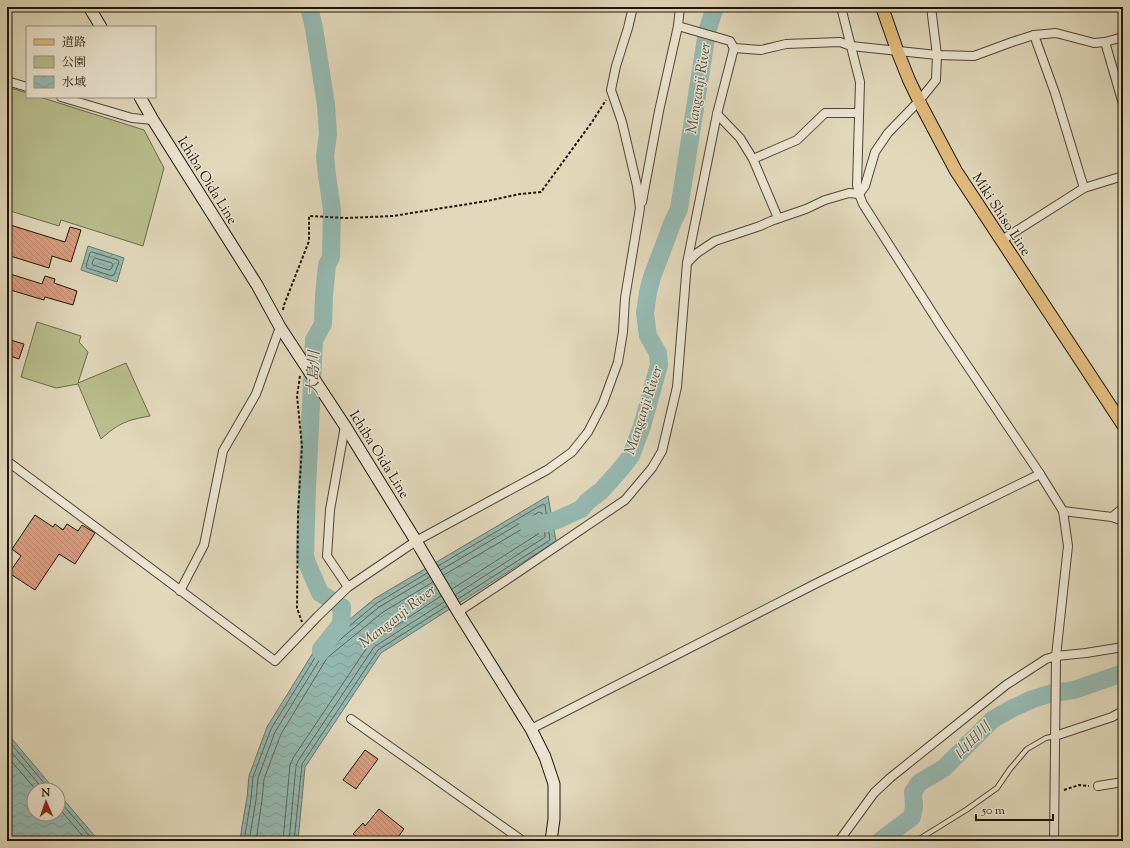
<svg xmlns="http://www.w3.org/2000/svg" width="1130" height="848" viewBox="0 0 1130 848" font-family="'Sorts Mill Goudy','Noto Serif JP',serif">
  <style>
    .green { fill: #b8be8d; stroke: #6b6a4b }
    .water { fill: url(#water-waves); stroke: #65786e }
    .lines { fill: none; stroke-linecap: round; stroke-linejoin: round }
    .shore { stroke: #5a685e; stroke-width: 1 }
    .river { stroke: #95bab2; stroke-width: 18 }
    .building { fill: url(#building-back-hatch); stroke: #1e1509 }
    .service-casing { stroke: #4f4636; stroke-width: 6 }
    .minor-casing { stroke: #4f4636; stroke-width: 10 }
    .secondary-casing { stroke: #1e1509; stroke-width: 13 }
    .primary-casing { stroke: #1e1509; stroke-width: 14 }
    .path { stroke: #1e1509; stroke-width: 2; stroke-dasharray: 3 2; stroke-linecap: butt }
    .service { stroke: #ece6d3; stroke-width: 4 }
    .minor { stroke: #ece6d3; stroke-width: 8 }
    .secondary { stroke: #ece6d3; stroke-width: 11 }
    .primary { stroke: #e1bc7e; stroke-width: 12 }
    .labels { text-anchor: middle; stroke-width: 3; stroke-linejoin: round; paint-order: stroke }
    .street-label { font-size: 14px; fill: #1e1509; stroke: #ece6d3 }
    .water-label { font-size: 15px; font-style: italic; fill: #484f44; stroke: #ece6d3 }
  </style>
  <defs>
    <pattern id="water-waves" width="16" height="10" patternUnits="userSpaceOnUse"><rect width="16" height="10" fill="#95bab2"/><path d="M0 5q4-4 8 0t8 0" fill="none" stroke="#809f98"/></pattern>
    <pattern id="building-back-hatch" width="6" height="6" patternUnits="userSpaceOnUse"><rect width="6" height="6" fill="#d99d81"/><path d="M-1 5l2 2M0 0l6 6M5-1l2 2" fill="none" stroke="#ba866e"/></pattern>
  </defs>
  <rect width="100%" height="100%" fill="#e2d9bc"/>
  <filter id="stains"><feTurbulence type="fractalNoise" baseFrequency=".005" numOctaves="4"/><feColorMatrix values="0 0 0 0 .2 0 0 0 0 .09 0 0 0 0 .02 0 0 0 .5 -.17"/></filter>
  <radialGradient id="worn" r=".72"><stop offset=".6" stop-color="#630" stop-opacity="0"/><stop offset="1" stop-color="#630" stop-opacity=".3"/></radialGradient>
  <g class="green">
    <path d="M7,87L27,93V97H40L144,130L164,168L143,246L61,220L59,226L7,210Z"/>
    <path d="M37,322L81,336L79,342L88,352L78,383L126,363L150,416C127,420 119,423 101,439L78,384L56,388L21,377Z"/>
  </g>
  <g class="water">
    <path d="M88,246L124,258L117,282L81,270Z"/>
    <path d="M548,496L556,541L381,653L305,767L298,841H240L242,826L247,798L249,776L267,727L316,648L374,599Z"/>
    <path d="M7,733L55,790H34V814H58V793L99,841H22L7,838Z"/>
  </g>
  <g class="lines">
    <g class="shore">
      <path d="M92,252L118,260L119,262L114,275L112,276L87,268L86,266L90,253Z"/>
      <path d="M95,258L112,263L113,265L111,269L109,270L93,265L92,263L94,259Z"/>
      <path d="M438,566L543,504L545,505L550,540L458,599"/>
      <path d="M441,570L539,512L542,513L545,536V537L455,595"/>
      <path d="M444,575L534,522H537L539,533L538,534L452,589"/>
      <path d="M7,739L50,790"/>
      <path d="M7,747L44,790"/>
      <path d="M7,756L36,790"/>
      <path d="M58,799L94,841"/>
      <path d="M58,807L87,841"/>
      <path d="M244,841L251,799L253,777L271,729L319,651L377,603L427,573"/>
      <path d="M249,841L256,800L258,778L275,732L323,654L379,607L430,577"/>
      <path d="M256,841L262,800L264,779L281,734L327,658L383,612L433,582"/>
      <path d="M283,841L290,765L293,758L370,643L441,596"/>
      <path d="M289,841L296,766L298,761L374,647L444,602"/>
      <path d="M294,841L302,764L378,650L447,606"/>
    </g>
    <g class="river">
      <path d="M309,7L314,28L326,105L328,134L325,156L327,175L332,210L331,257L327,265L324,295L323,324L314,340L307,489L305,555L307,563L320,593L342,607L341,624L321,649V652"/>
      <path d="M528,525L547,523L557,520L581,509L588,501L601,491L619,471L631,456L642,426L659,365L658,353L648,336L645,313L648,292L652,277L672,224L679,209L707,32L715,7"/>
      <path d="M880,841L912,817L914,806L913,792L919,783L944,768L992,720L1011,709L1033,699L1052,693L1074,690L1123,673"/>
    </g>
  </g>
  <g class="building">
    <path d="M7,224L65,242L70,227L81,230L71,262L52,256L49,268L7,255Z"/>
    <path d="M7,273L42,284L45,276L55,279L54,283L77,291L73,305L45,297L44,300L7,289Z"/>
    <path d="M7,339L24,344L19,359L7,355Z"/>
    <path d="M35,515L53,527L55,524L63,530L67,524L78,531L82,525L95,533L75,564L59,554L35,590L9,573L21,556L12,549Z"/>
    <path d="M365,750L378,759L356,789L343,780Z"/>
    <path d="M379,809L404,829L395,841H362L353,834L363,823L365,826Z"/>
  </g>
  <g class="lines">
    <g class="service-casing">
      <path id="service" d="M916,841L966,810L997,788L1010,769L1027,749L1046,738L1055,736"/>
    </g>
    <g class="minor-casing">
      <g id="minor">
        <path d="M841,7L860,82L857,185L859,194L863,204L942,328L1040,474L1063,511L1068,546L1056,656L1054,841"/>
        <path d="M678,26L730,41L734,48L761,50L786,44L840,42L851,46L937,55L974,56L1012,42L1034,35L1056,33L1094,43L1105,42L1123,37"/>
        <path d="M1034,35L1055,93L1084,188"/>
        <path d="M1105,42L1123,104"/>
        <path d="M7,81L27,87"/>
        <path d="M61,97L132,118L153,120"/>
        <path d="M717,114L740,138L753,159L778,218"/>
        <path d="M753,159L797,140L825,113H859"/>
        <path d="M642,202L659,111L678,26L680,7"/>
        <path d="M1002,240L1084,188L1123,176"/>
        <path d="M687,263L697,253L715,241L760,226L771,221L806,209L825,200L849,193L859,194L865,186L875,152L888,133L919,101L936,80L937,55L931,7"/>
        <path d="M345,426L330,510L327,556L348,587"/>
        <path d="M7,461L275,661L318,616L348,587L416,541L547,470L572,452L588,432L603,403L618,362L623,332L625,298L640,208L637,186L622,122L611,90L616,66L628,28L633,7"/>
        <path d="M1063,511L1112,517L1123,521"/>
        <path d="M1112,517L1123,508"/>
        <path d="M180,591L204,545L223,451L256,394L280,327"/>
        <path d="M458,612L508,579L625,500L652,468L662,451L677,387L687,263L717,114L734,48"/>
        <path d="M351,719L523,841"/>
        <path d="M531,729L819,582L1040,474"/>
        <path d="M1055,736L1112,717L1123,711"/>
        <path d="M1098,786L1123,782"/>
        <path d="M839,841L874,793L890,778L1006,685L1046,659L1056,656L1086,653L1123,647"/>
      </g>
    </g>
    <g class="secondary-casing">
      <g id="secondary">
        <path d="M89,7L101,27"/>
        <path d="M140,97L153,120L257,285L280,327L345,426L416,541L458,612L531,729L545,757L554,784V819L551,841"/>
      </g>
    </g>
    <g class="primary-casing">
      <path id="primary" d="M882,7L897,50L909,80L922,107L956,171L1123,425"/>
    </g>
    <g class="path">
      <path d="M283,310L284,305L309,241V216L346,218L393,216L487,201L520,194L541,192L592,122L606,100"/>
      <path d="M300,376L297,396L302,446L298,513L297,608L302,622"/>
      <path d="M1064,790L1079,785L1089,786"/>
    </g>
    <use href="#service" class="service"/>
    <use href="#minor" class="minor"/>
    <use href="#secondary" class="secondary"/>
    <use href="#primary" class="primary"/>
  </g>
  <g class="labels">
    <g class="street-label">
      <text transform="translate(208 180) rotate(58)" y="5">Ichiba Oida Line</text>
      <text transform="translate(1002 214) rotate(57)" y="5">Miki Shiso Line</text>
      <text transform="translate(380 454) rotate(58)" y="5">Ichiba Oida Line</text>
    </g>
    <g class="water-label">
      <text transform="translate(698 88) rotate(-81)" y="5">Manganji River</text>
      <text transform="translate(313 373) rotate(-88)" y="5">大島川</text>
      <text transform="translate(643 410) rotate(-72)" y="5">Manganji River</text>
      <text transform="translate(397 616) rotate(-38)" y="5">Manganji River</text>
      <text transform="translate(972 740) rotate(-44)" y="5">山田川</text>
    </g>
  </g>
  <rect width="1130" height="848" fill="none" stroke="#e2d9bc" stroke-width="24"/>
  <rect x="8" y="8" width="1114" height="832" fill="none" stroke="#1e1509" stroke-width="2"/>
  <rect x="12" y="12" width="1106" height="824" fill="none" stroke="#1e1509"/>
  <rect x="26" y="26" width="130" height="72" fill="#ece6d3" stroke="#9a9282"/>
  <rect x="34" y="39" width="20" height="6" fill="#e1bc7e" stroke="#9a9282"/>
  <text x="62" y="46" font-size="12" fill="#1e1509">道路</text>
  <rect x="34" y="56" width="20" height="12" fill="#b8be8d" stroke="#9a9282"/>
  <text x="62" y="66" font-size="12" fill="#1e1509">公園</text>
  <rect x="34" y="76" width="20" height="12" fill="url(#water-waves)" stroke="#9a9282"/>
  <text x="62" y="86" font-size="12" fill="#1e1509">水域</text>
  <g transform="translate(46 802) rotate(358)"><circle r="19" fill="#ece6d3" stroke="#9a9282"/>
  <path d="M0-3L7 15L0 10L-7 15Z" fill="#8f2418"/>
  <text y="-6" font-size="11" font-weight="bold" text-anchor="middle" fill="#1e1509">N</text>
  </g>
  <path d="M976 814v6h77v-6" fill="none" stroke="#1e1509" stroke-width="2"/>
  <text x="982" y="814" font-size="12" fill="#1e1509" stroke="#ece6d3" stroke-width="3" paint-order="stroke">50 m</text>
  <rect width="100%" height="100%" filter="url(#stains)"/>
  <rect width="100%" height="100%" fill="url(#worn)"/>
</svg>
